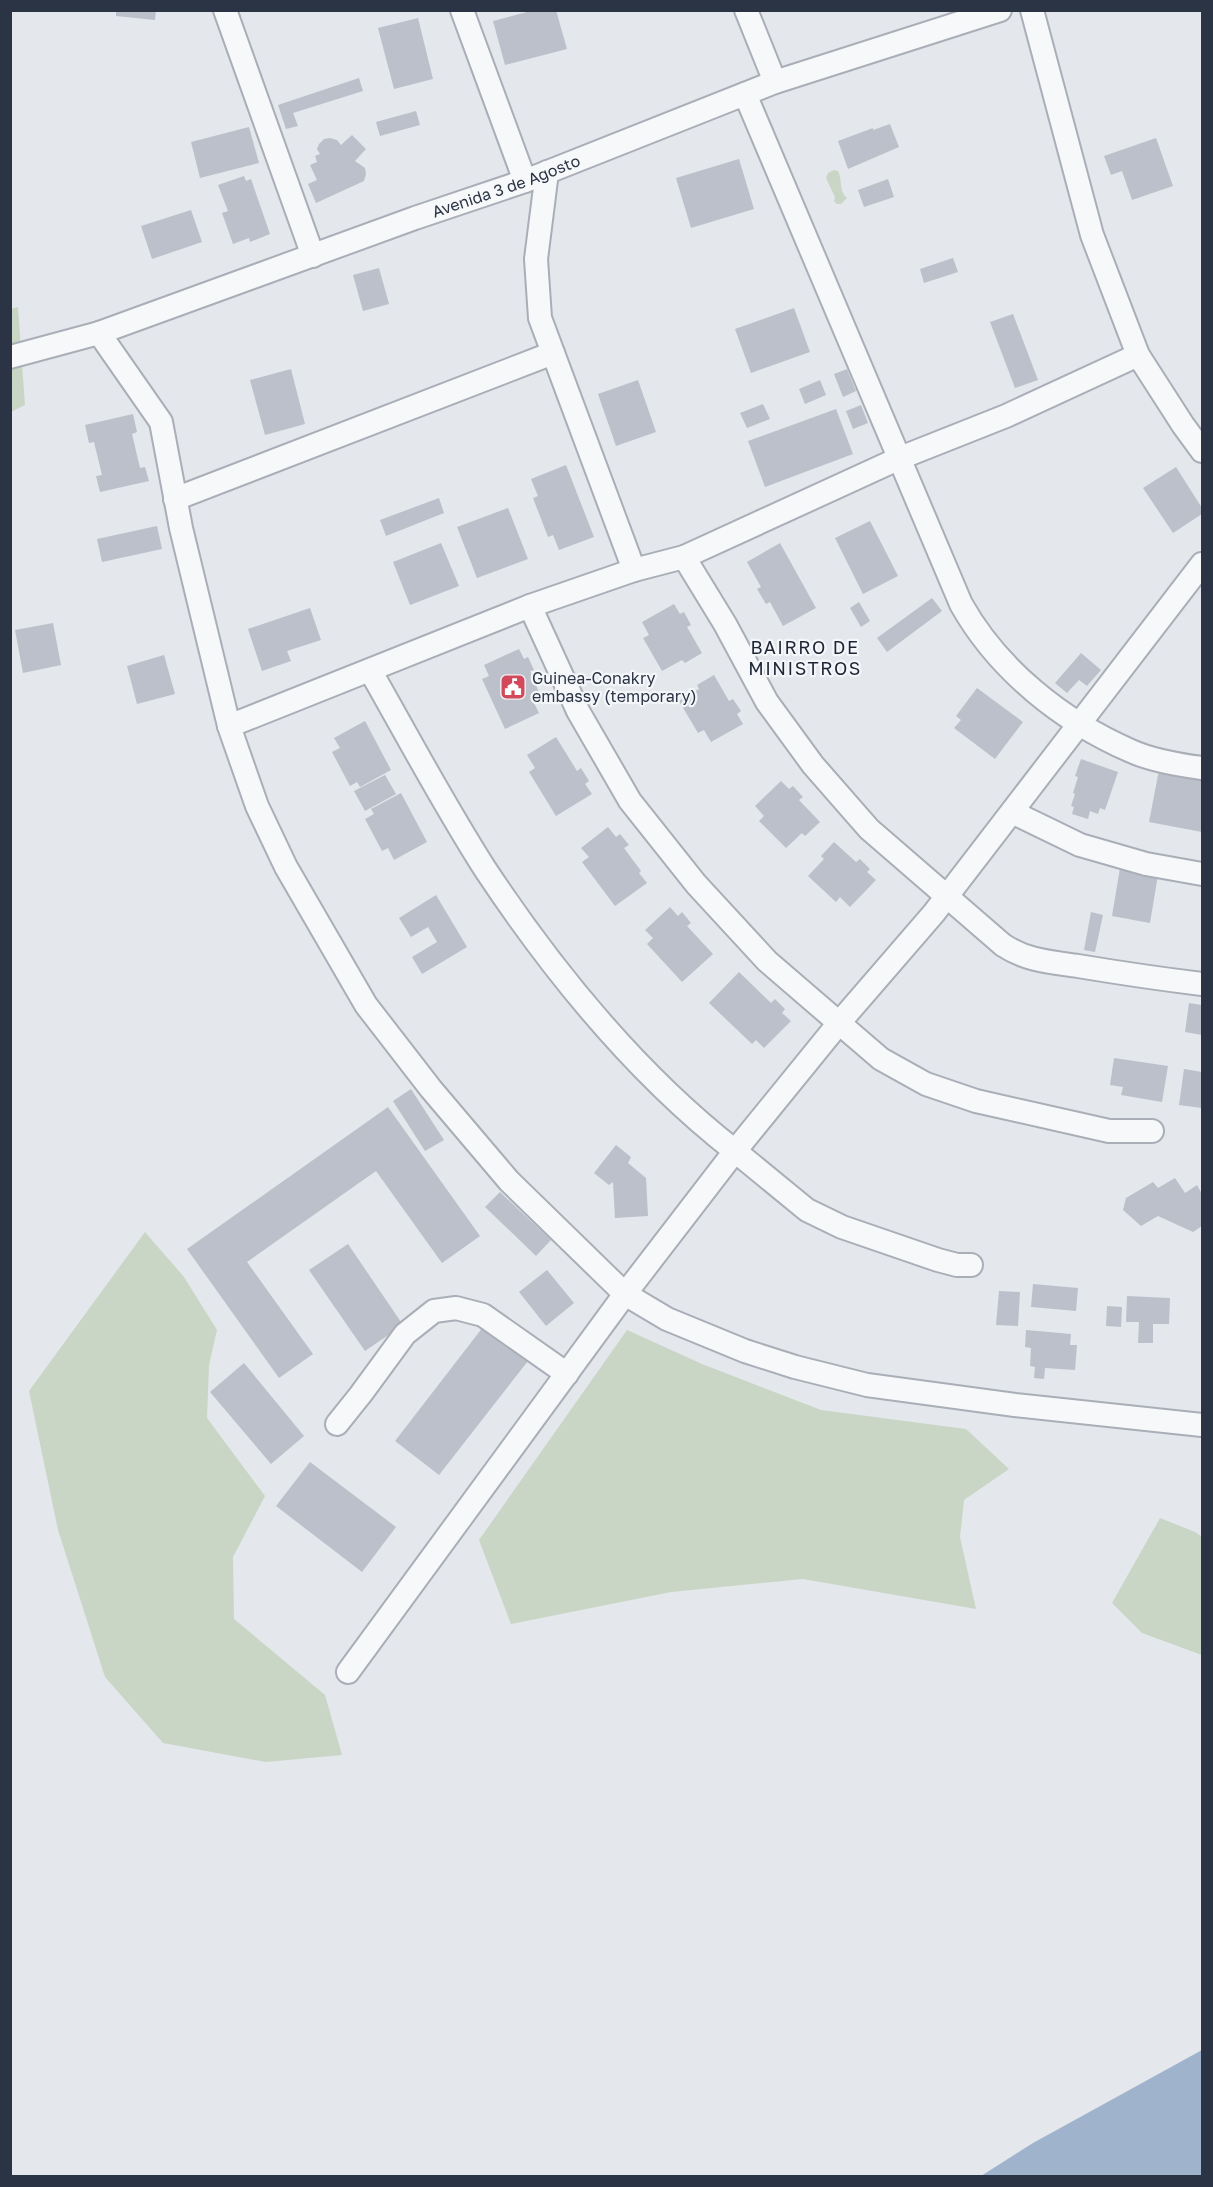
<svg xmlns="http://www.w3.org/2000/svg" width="1213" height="2187" viewBox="0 0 1213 2187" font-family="'Golos Text',sans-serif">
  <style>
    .green { fill: #c9d6c5 }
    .water { fill: #9fb4cc }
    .building { fill: #bbc0ca }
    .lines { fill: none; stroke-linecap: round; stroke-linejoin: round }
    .minor-casing { stroke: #a9aeb7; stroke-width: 26 }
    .minor { stroke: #f7f8fa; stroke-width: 22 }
    .labels { text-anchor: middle; stroke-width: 4.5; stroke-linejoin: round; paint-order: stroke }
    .street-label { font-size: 16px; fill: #2b3445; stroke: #f4f6f9 }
    .poi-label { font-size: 16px; fill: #2b3445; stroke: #f4f6f9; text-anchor: start }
    .neighbourhood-label { font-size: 18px; letter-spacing: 1.5px; fill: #1d2536; stroke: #f4f6f9 }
  </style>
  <rect width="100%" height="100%" fill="#e4e7ec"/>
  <g class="green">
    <path d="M834,170L838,171C843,180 838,190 847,198L841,204H837L834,201L835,197L826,178L828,173Z"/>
    <path d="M18,307L25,405L11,412V309Z"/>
    <path d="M145,1232L184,1277L217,1330L209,1365L207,1418L265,1496L233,1557L234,1619L325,1695L342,1755L266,1762L163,1743L105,1677L58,1530L29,1391Z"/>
    <path d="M627,1330L702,1364L821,1410L966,1429L1009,1469L964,1500L960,1537L976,1609L803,1579L671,1592L511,1624L479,1540Z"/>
    <path d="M1160,1518L1195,1532L1202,1537V1655L1142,1633L1112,1603Z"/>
  </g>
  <path class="water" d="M1202,2050V2176H981L1033,2143Z"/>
  <g class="building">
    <path d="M116,10H156L155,20L116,16Z"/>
    <path d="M535,10H556L567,49L505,65L493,21Z"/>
    <path d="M418,18L433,79L394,89L378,28Z"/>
    <path d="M359,78L363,91L293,113L298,126L286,129L278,105Z"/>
    <path d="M416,111L420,125L380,136L376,122Z"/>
    <path d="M890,124L899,147L848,169L838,141L873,128V130Z"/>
    <path d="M249,127L259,163L200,178L191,142Z"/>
    <path d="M352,135L366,149L355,161L365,168L366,174L364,181L316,203L308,184L317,180L310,165L317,162L315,156L320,154L317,149L319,144L324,139L330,138L337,140L341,145Z"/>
    <path d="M1156,138L1173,186L1132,200L1122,171L1111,175L1104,156Z"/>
    <path d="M739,159L754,209L691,228L676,178Z"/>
    <path d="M244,176L246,181L251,179L270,234L250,242L249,238L233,244L222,213L228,211L218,185Z"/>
    <path d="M888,179L894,197L864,207L858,190Z"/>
    <path d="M191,210L202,242L152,259L141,226Z"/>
    <path d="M953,258L958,272L924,283L920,269Z"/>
    <path d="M379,268L389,304L363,311L353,275Z"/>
    <path d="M794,308L810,352L751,373L735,329Z"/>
    <path d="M1013,314L1038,380L1015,388L990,322Z"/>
    <path d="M291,369L305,424L265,435L250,380Z"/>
    <path d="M847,369L856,391L843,397L834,374Z"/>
    <path d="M638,380L656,432L616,446L598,394Z"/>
    <path d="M820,380L826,395L805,404L799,389Z"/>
    <path d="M763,404L770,419L747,428L740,413Z"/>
    <path d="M861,405L868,423L853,429L846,411Z"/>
    <path d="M836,409L853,454L765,487L748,441Z"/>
    <path d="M133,414L137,432L132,434L140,468L145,467L149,481L100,492L96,476L102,475L94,442L89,443L85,425Z"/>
    <path d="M566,465L594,537L559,550L553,535L548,537L533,498L538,496L531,479Z"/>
    <path d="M1176,467L1202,508V514L1173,533L1143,488Z"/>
    <path d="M439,498L444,513L386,536L380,520Z"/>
    <path d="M508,508L528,559L477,578L457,527Z"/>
    <path d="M870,521L898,576L863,594L835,538Z"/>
    <path d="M157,526L162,549L102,562L97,539Z"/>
    <path d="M441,543L459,586L410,605L393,562Z"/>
    <path d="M780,543L816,608L783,626L770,602L766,604L757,589L761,587L747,562Z"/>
    <path d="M932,598L942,611L887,652L877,638Z"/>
    <path d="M859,602L870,621L861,627L850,608Z"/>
    <path d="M674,604L680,614L684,612L691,625L687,627L702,653L685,663L682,660L662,671L643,638L649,635L642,622Z"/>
    <path d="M310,608L321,640L287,651L291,661L262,671L248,629Z"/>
    <path d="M53,623L61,665L23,673L15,630Z"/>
    <path d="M519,649L524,659L528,657L534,670L530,671L541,697L533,701L539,713L505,729L482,679L489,676L484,665Z"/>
    <path d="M1081,653L1101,670L1087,686L1079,680L1067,693L1055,683Z"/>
    <path d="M164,655L175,694L137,704L127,666Z"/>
    <path d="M714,675L729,701L733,699L741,711L737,714L743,724L711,742L704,730L698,733L679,701L699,689L697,685Z"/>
    <path d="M977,688L1023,722L995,759L954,728L961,720L956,716Z"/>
    <path d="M365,721L391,770L360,787L357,782L350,786L332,752L340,748L334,738Z"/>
    <path d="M556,737L577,771L581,768L589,781L585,784L592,794L556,816L529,772L535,768L527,755Z"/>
    <path d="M1081,759L1118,772L1105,810L1100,808L1098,814L1090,811L1088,819L1072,814L1074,807L1071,806L1075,794L1073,793L1078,777L1075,776Z"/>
    <path d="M1159,770L1202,778V832L1149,822Z"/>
    <path d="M385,775L396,794L365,811L354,791Z"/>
    <path d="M781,781L789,789L793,786L803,797L799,800L820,822L805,836L802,833L786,848L759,821L764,816L755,806Z"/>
    <path d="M401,793L427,842L394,860L388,848L382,851L365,819L374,814L371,809Z"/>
    <path d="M608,827L616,837L620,834L629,845L624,848L641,871L639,873L647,883L615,906L582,862L589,857L581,848Z"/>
    <path d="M834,842L856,862L860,859L870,869L867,872L876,880L850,907L840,897L836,902L808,876L824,859L821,856Z"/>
    <path d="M1120,868L1158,875L1150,923L1112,916Z"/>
    <path d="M436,895L467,947L422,974L412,957L437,942L428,927L411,937L399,918Z"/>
    <path d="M670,907L678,916L682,912L691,923L687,926L713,954L682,982L647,944L653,938L645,930Z"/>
    <path d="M1091,912L1103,915L1095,952L1084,950Z"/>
    <path d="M739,972L771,1003L775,999L785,1009L782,1013L791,1021L764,1048L756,1040L752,1044L709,1003Z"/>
    <path d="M1189,1003L1202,1005V1035L1185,1032Z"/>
    <path d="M1114,1058L1168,1066L1162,1102L1121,1095L1123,1087L1110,1085Z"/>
    <path d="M1184,1069L1202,1072V1108L1179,1105Z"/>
    <path d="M411,1089L444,1140L425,1151L393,1101Z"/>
    <path d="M388,1107L480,1236L442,1263L376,1171L247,1262L313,1354L279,1378L187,1249Z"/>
    <path d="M616,1145L631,1157L628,1163L646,1178L648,1216L615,1218L613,1182L609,1185L594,1173Z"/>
    <path d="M1175,1178L1185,1193L1197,1185L1202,1194V1226L1193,1232L1158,1216L1141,1226L1123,1210L1126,1198L1153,1182L1158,1188Z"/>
    <path d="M500,1192L551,1240L536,1256L485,1207Z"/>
    <path d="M348,1244L403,1325L365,1351L309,1270Z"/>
    <path d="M547,1270L574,1303L546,1326L519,1292Z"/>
    <path d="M1033,1284L1078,1288L1076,1311L1031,1307Z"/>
    <path d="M999,1291L1020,1292L1018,1326L996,1325Z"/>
    <path d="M1127,1296L1170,1298L1169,1324H1153V1343H1138L1139,1322H1126Z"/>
    <path d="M1107,1306L1122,1307L1121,1327L1106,1326Z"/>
    <path d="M483,1327L528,1361L439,1475L395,1441Z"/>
    <path d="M1026,1330L1071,1334L1070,1345H1077L1075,1370L1045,1368L1044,1379L1034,1378L1035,1367L1030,1366L1031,1348L1025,1347Z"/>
    <path d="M244,1363L304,1436L271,1464L210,1392Z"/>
    <path d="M310,1462L396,1527L362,1572L276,1506Z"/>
  </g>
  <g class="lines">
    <g class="minor-casing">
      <g id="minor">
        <path d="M225,10L313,256"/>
        <path d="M462,10L525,181"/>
        <path d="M746,10L775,82"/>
        <path d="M1032,10L1092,235L1138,355L1183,425L1202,451"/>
        <path d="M745,94L961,604C998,670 1062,721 1131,751C1153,761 1179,765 1202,768"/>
        <path d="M547,172L536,259L540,318L634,570"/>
        <path d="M99,333L161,422L181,528L229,726L257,806L286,867L366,1005L431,1089L509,1181L625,1294L667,1319L745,1351L795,1367L867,1385L1015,1405L1202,1425"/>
        <path id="s1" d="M10,357L99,333L415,218L525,181L775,82L1000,10"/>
        <path d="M175,499L553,353"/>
        <path d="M684,557L725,624L767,702L813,765L869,829L1003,945C1027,961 1051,962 1078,966C1120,973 1161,979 1202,984"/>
        <path d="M530,606L578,711L630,801L696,884L767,961L839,1023L881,1059L926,1084L976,1101L1109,1131H1152"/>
        <path d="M229,726L530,606L634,570L684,557L900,458L1006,416L1138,355"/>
        <path d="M1012,812L1080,845L1146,864L1202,874"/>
        <path d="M971,1265H957L938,1260L842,1227L807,1210L735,1151L839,1023L934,913L1202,564"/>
        <path d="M337,1424L361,1394L405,1334L434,1311L456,1308L483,1315L567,1374"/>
        <path d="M348,1672L625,1294L735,1151C635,1073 554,973 485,869C444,805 408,737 371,672"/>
      </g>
    </g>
    <use href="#minor" class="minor"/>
  </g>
  <defs>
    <g id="civic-square" transform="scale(1.35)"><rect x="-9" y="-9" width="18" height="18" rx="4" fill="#d1495b" stroke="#f4f6f9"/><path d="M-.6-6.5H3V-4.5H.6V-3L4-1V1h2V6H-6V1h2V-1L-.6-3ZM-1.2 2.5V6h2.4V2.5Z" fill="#fff"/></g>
  </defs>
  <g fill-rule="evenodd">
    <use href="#civic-square" x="513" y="687"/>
  </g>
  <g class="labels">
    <g class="street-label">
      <text dy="6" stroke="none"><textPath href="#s1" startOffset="525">Avenida 3 de Agosto</textPath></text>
    </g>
    <g class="poi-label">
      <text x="532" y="684">Guinea-Conakry<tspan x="532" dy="18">embassy (temporary)</tspan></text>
    </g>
    <g class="neighbourhood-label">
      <text x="805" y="654">BAIRRO DE<tspan x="805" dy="21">MINISTROS</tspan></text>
    </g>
  </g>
  <rect width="1213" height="2187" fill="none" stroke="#2b3445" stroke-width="24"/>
</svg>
